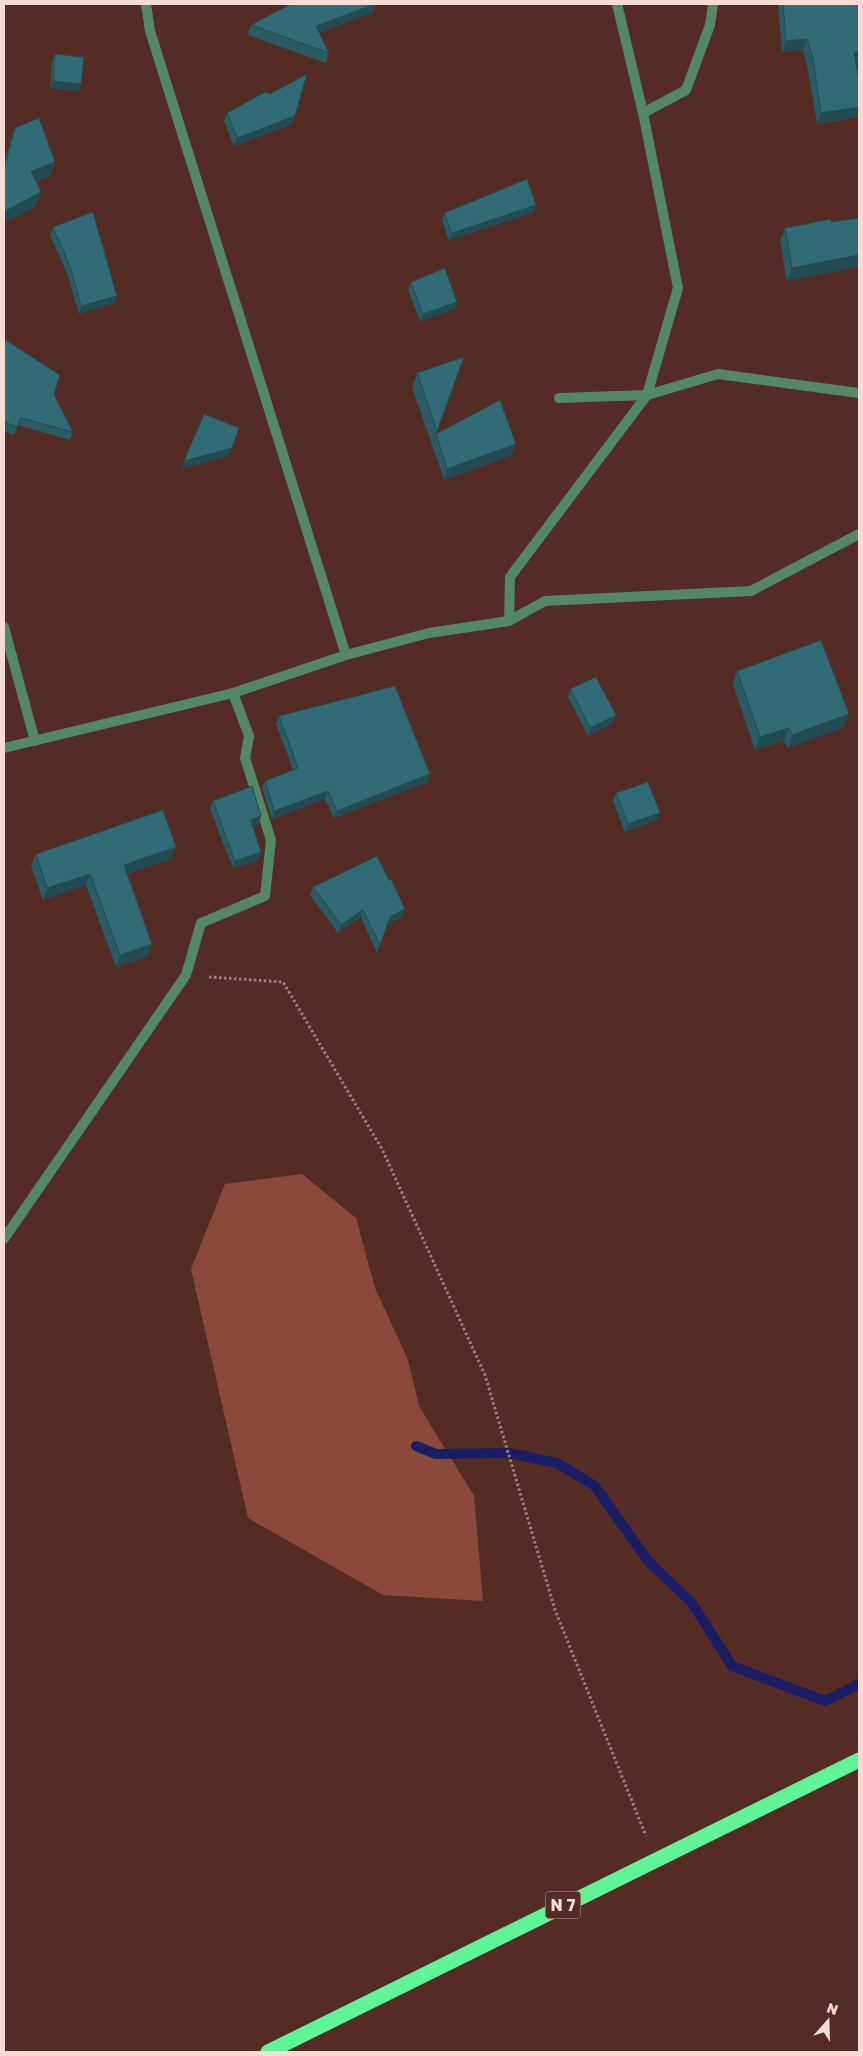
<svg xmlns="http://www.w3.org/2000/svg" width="863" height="2056" viewBox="0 0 863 2056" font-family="'Golos Text',sans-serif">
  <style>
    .green { fill: #8b493b }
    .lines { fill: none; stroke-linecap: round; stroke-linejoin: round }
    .stream { stroke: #191e66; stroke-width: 10 }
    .path { stroke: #a17e77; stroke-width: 3; stroke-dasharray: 2.5 2.5; stroke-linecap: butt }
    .lane { stroke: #528962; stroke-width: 10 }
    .street { stroke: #528962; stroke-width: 10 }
    .highway { stroke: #5ff596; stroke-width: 15 }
    .wall { fill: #2a5c65 }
    .shaded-wall { fill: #224b53 }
    .building { fill: #316b76; stroke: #224b53 }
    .labels { text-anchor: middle; stroke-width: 5; stroke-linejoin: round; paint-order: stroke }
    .shield { fill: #552c24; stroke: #c6a6a0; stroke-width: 1 }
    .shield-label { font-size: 16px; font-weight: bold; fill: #f7dbd5 }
  </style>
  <rect width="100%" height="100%" fill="#552c24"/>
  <path class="green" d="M302,1174L356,1218L375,1288L408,1360L419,1406L474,1496L483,1601L383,1595L248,1518L191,1269L225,1184Z"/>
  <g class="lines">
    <path class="stream" d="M416,1446L436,1454L509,1453L557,1463L595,1486L648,1561L692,1603L732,1666L825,1701L859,1684"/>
    <path class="path" d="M209,977L283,982L382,1149L485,1375L555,1610L646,1836"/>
    <g class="lane">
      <path d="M643,113L686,90L710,25L713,4"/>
      <path d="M559,398L647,395L718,374L859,393"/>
      <path d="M509,621L510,577L647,395L678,288L643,113L617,4"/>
      <path d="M4,1239L186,975L201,923L265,896L271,840L245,758L249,736L233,693"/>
    </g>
    <g class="street">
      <path d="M146,4L150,31L346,655"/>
      <path d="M4,627L35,741"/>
      <path d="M4,748L233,693L346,655L429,633L509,621L545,601L751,591L859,534"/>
    </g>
    <path class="highway" d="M268,2052L859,1760"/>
  </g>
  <g class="wall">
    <path d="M287,4H376L372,13L319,33L329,53L326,63L248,35L251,25L287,6Z"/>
    <path d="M778,4H859L856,63L859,81V117L817,124L808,70L803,50L782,52Z"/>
    <path d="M55,54L81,84L79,91L50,88L52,62Z"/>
    <path d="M227,113L295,116L292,124L234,146L224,121Z"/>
    <path d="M15,128L55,162L50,176L36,181V206L4,223V165L10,142Z"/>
    <path d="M536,205L533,213L449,240L442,221L444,213Z"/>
    <path d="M831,222L787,281L780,241L785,228Z"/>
    <path d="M53,227L115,303L79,314L67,273L50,235Z"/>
    <path d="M411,282L457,302L455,309L420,321L408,290Z"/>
    <path d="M4,339L54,395L73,432L70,440L18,425L14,435L4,431Z"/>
    <path d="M464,357L432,445L412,387L417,373Z"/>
    <path d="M436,434L516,444L512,455L444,480L432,445Z"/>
    <path d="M737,671L844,727L788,748L784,741L755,750L733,684Z"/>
    <path d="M570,689L613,723L588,736L568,697Z"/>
    <path d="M279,716L428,782L334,818L325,799L272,819L262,788L265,781L293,770L276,724Z"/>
    <path d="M616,793L657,820L625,832L613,801Z"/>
    <path d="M213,801L259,824L253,826L261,852L259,860L233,868L210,809Z"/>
    <path d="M36,854L171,859L127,874L152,944L148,956L116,967L86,885L43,900L31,866Z"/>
    <path d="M389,880L405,909L402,916L387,925L377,953L361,917L338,933L310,895L313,887Z"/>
  </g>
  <g class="shaded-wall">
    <path d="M376,4L372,13L313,35L316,26Z"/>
    <path d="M807,39L803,50L782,52L786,41Z"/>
    <path d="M854,52H859V62L850,64Z"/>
    <path d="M53,81L81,84L79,91L50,88Z"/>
    <path d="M859,107V117L817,124L821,113Z"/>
    <path d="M295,116L292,124L234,146L237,138Z"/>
    <path d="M55,162L50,176L26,184L31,171Z"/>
    <path d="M41,192L36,206L4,223V212Z"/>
    <path d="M536,205L533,213L449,240L452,233Z"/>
    <path d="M859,255V267L787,281L792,268Z"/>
    <path d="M117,296L115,303L79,314L81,306Z"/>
    <path d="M457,302L455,309L420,321L423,314Z"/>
    <path d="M516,444L512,455L444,480L447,469Z"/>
    <path d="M232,448L229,456L182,469L184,461Z"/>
    <path d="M849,714L844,727L788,748L792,735Z"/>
    <path d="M616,715L613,723L588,736L590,728Z"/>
    <path d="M789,728L784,741L755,750L760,737Z"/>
    <path d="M430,774L428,782L334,818L337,811Z"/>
    <path d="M328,791L325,799L272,819L274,811Z"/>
    <path d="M660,813L657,820L625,832L628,824Z"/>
    <path d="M261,816L259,824L248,828L251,820Z"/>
    <path d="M176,847L171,859L120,876L124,865Z"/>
    <path d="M261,852L259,860L233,868L235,861Z"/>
    <path d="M90,874L86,885L43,900L47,888Z"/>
    <path d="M405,909L402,916L387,925L390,917Z"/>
    <path d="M363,910L361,917L338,933L341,925Z"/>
    <path d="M152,944L148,956L116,967L120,955Z"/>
  </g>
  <g class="building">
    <path d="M291,4H375L316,26L329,53L251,25Z"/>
    <path d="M783,4H859V52H854L859,81V107L821,113L813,59L807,39L786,41Z"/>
    <path d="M55,54L84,57L81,84L53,81Z"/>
    <path d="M307,74L295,116L237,138L227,113L265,92L270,94Z"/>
    <path d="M39,118L55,162L31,171L41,192L4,212V169L15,128Z"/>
    <path d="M527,179L536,205L452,233L444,213Z"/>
    <path d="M93,212L117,296L81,306L70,266L53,227Z"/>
    <path d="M859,218V255L792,268L785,228L831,219V222Z"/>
    <path d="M445,268L457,302L423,314L411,282Z"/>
    <path d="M4,339L60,375L54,395L73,432L21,418L17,427L4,422Z"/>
    <path d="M464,357L437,431L417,373Z"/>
    <path d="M500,400L516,444L447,469L436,434Z"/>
    <path d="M204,414L239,428L232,448L184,461Z"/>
    <path d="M821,640L849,714L792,735L789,728L760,737L737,671Z"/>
    <path d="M596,677L616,715L590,728L570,689Z"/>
    <path d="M395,686L430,774L337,811L328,791L274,811L265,781L298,768L279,716Z"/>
    <path d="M648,782L660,813L628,824L616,793Z"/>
    <path d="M252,786L261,816L251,820L261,852L235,861L213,801Z"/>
    <path d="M163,810L176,847L124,865L152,944L120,955L90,874L47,888L36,854Z"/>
    <path d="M377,856L389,880L391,879L405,909L390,917L380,945L363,910L341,925L313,887Z"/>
  </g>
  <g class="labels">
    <rect class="shield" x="545.5" y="1891.5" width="35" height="27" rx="4"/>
    <g class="shield-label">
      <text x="563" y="1911">N 7</text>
    </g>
  </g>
  <rect width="863" height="2056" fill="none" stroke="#f7dbd5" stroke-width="10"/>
  <g transform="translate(828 2021) rotate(20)" stroke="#552c24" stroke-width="4" paint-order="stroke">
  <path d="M0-4L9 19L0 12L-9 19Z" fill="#f7dbd5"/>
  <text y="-8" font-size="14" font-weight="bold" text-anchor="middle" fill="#f7dbd5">N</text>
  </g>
</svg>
